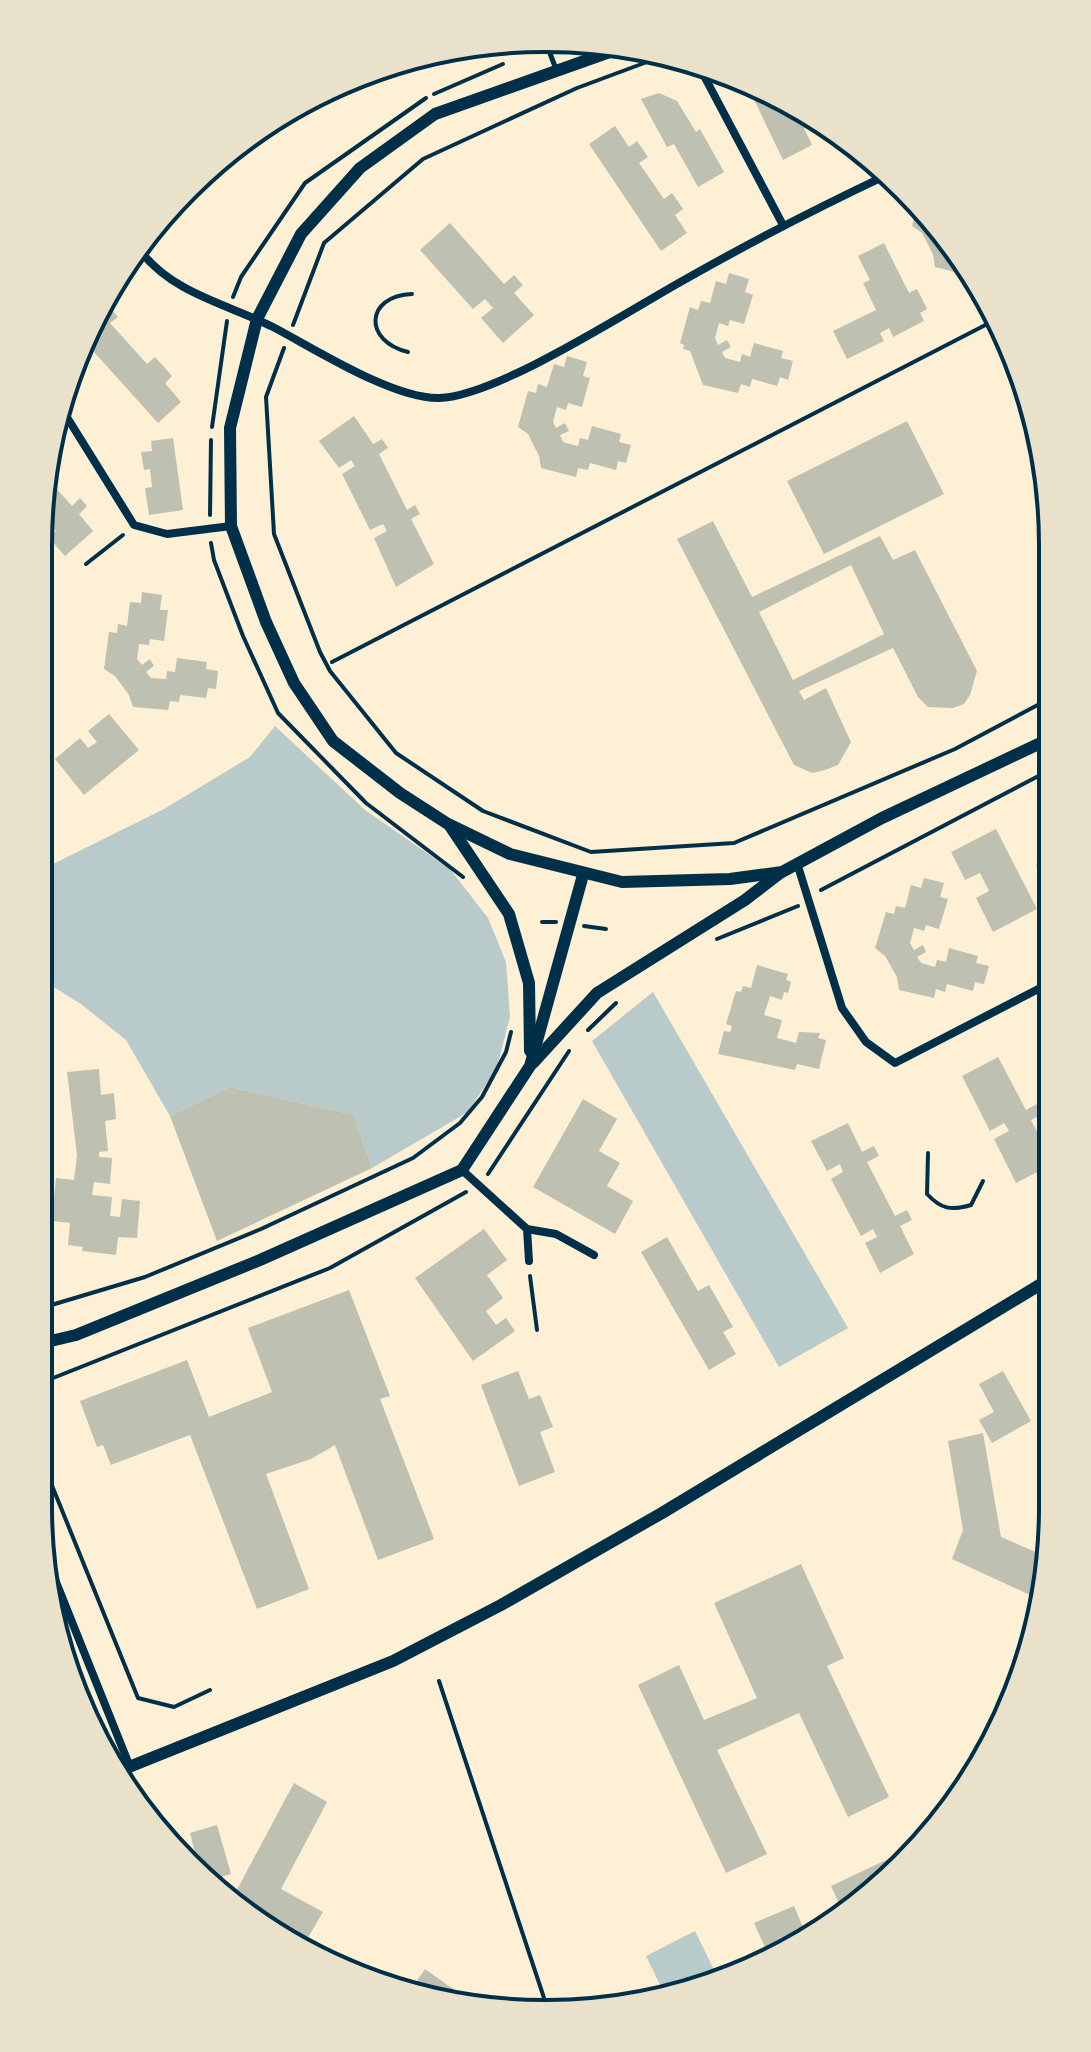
<svg xmlns="http://www.w3.org/2000/svg" width="1091" height="2052" viewBox="0 0 1091 2052" font-family="'DM Sans',sans-serif">
  <style>
    .green { fill: #b9caca }
    .building { fill: #bec0b2; fill-rule: evenodd }
    .lines { fill: none; stroke-linecap: round; stroke-linejoin: round }
    .path { stroke: #003049; stroke-width: 4 }
    .service { stroke: #003049; stroke-width: 5 }
    .minor { stroke: #003049; stroke-width: 8 }
    .tertiary { stroke: #003049; stroke-width: 12 }
    .rim { fill: none; stroke: #003049; stroke-width: 4 }
  </style>
  <rect width="100%" height="100%" fill="#fdf0d5"/>
  <g class="green">
    <path d="M275,726L365,810L450,869L488,918L506,962L510,1017L497,1067L468,1112L372,1168L354,1115L230,1087L170,1116L126,1040L81,1004L39,978V871L164,809L250,757Z"/>
    <path d="M653,992L848,1328L779,1367L592,1041Z"/>
    <path d="M695,1931L715,1972L682,1989L664,1993L646,1956Z"/>
  </g>
  <g class="building">
    <path d="M754,86L770,91L810,117L801,122L812,145L783,160L749,89Z"/>
    <path d="M659,93L677,101L696,132L700,129L724,172L698,187L674,144L667,147L641,99Z"/>
    <path d="M615,126L629,147L637,141L648,157L639,163L664,199L672,193L683,209L675,215L687,233L661,251L589,144Z"/>
    <path d="M917,206L967,263L970,276L935,267L933,254L922,233L912,226Z"/>
    <path d="M450,223L504,284L514,275L523,285L514,293L534,315L503,343L481,318L493,308L485,299L473,309L420,250Z"/>
    <path d="M884,243L909,293L917,289L927,309L920,313L924,321L893,337L889,328L880,333L884,341L847,359L833,331L876,310L863,283L870,280L858,256Z"/>
    <path d="M729,273L749,279L745,292L753,295L744,324L730,320L728,326L719,323L715,338L718,345L727,340L731,347L722,352L725,358L740,362L742,354L750,357L754,343L783,351L781,358L793,361L788,380L780,377L777,386L752,379L750,387L741,384L738,393L703,385L690,351L683,349L684,345L680,343L690,307L698,310L701,301L710,303L716,281L726,284Z"/>
    <path d="M105,302L118,317L110,323L147,364L155,357L172,376L165,383L181,402L158,423L85,342L91,321Z"/>
    <path d="M567,356L587,362L583,376L590,378L582,407L568,403L566,410L557,407L553,422L556,428L565,423L569,431L560,435L563,442L578,446L580,438L588,440L592,426L621,434L619,442L631,445L626,463L618,461L616,470L590,463L588,470L578,468L576,477L541,468L539,456L528,434L518,427L528,391L536,393L538,384L547,387L554,364L564,367Z"/>
    <path d="M354,416L373,444L382,439L388,448L379,454L407,510L415,505L420,514L411,519L434,564L396,587L374,538L387,531L383,524L370,530L342,474L355,466L351,460L339,468L319,441Z"/>
    <path d="M907,421L944,494L824,554L787,481Z"/>
    <path d="M173,438L183,510L149,515L145,488L152,487L150,469L144,470L141,452L152,451L151,441Z"/>
    <path d="M48,479L72,506L80,498L87,506L79,514L93,531L65,556L49,538L56,531L50,525L43,531L39,526Z"/>
    <path d="M713,521L752,597L880,536L893,560L915,550L977,671L970,695L964,704L953,708L928,707L918,697L893,648L799,691L804,700L826,688L851,742L838,765L825,770L812,773L794,765L677,539ZM851,565L884,634L793,680L759,612Z"/>
    <path d="M142,592L162,595L160,610H168L164,641L150,639L149,645L139,644L137,659L142,665L150,659L154,666L146,672L151,678L166,679L167,671L175,672L177,658L207,662L206,669L218,671L216,689L208,688L206,698L180,695L179,702L170,701L168,710L133,707L129,695L115,676L104,669L109,632L117,633L118,624L127,626L130,602L141,603Z"/>
    <path d="M109,714L139,750L84,795L55,759L80,738L88,748L97,742L88,731Z"/>
    <path d="M996,829L1037,909L993,932L976,898L989,891L980,873L965,880L951,852Z"/>
    <path d="M1046,830L1050,831V881L1036,866Z"/>
    <path d="M924,878L944,883L940,897L948,899L939,929L926,925L924,931L914,928L910,943L914,950L923,945L926,952L917,957L921,963L935,967L937,960L946,962L949,948L978,956L976,963L989,966L984,984L975,982L973,991L947,984L945,992L936,989L934,998L899,990L897,977L885,956L875,948L886,912L894,914L896,906L905,908L911,885L921,888Z"/>
    <path d="M757,965L788,974L786,980L791,982L788,993L784,992L782,1000L770,996L764,1015L782,1020L777,1038L796,1043L799,1032L820,1033L818,1038L826,1040L819,1069L797,1064L795,1070L718,1054L724,1031L730,1032L732,1026L726,1024L736,991L741,992L743,986L751,988Z"/>
    <path d="M998,1057L1026,1110L1037,1104L1042,1114L1031,1120L1051,1159V1165L1016,1183L994,1139L1009,1131L1004,1123L990,1131L962,1076Z"/>
    <path d="M99,1069L101,1095L114,1093L116,1119L105,1121L108,1151L99,1152V1157L112,1158L110,1184L94,1182L92,1195L112,1197L110,1216L120,1217L122,1199L140,1201L137,1238L118,1237L116,1255L82,1251L83,1247L68,1245L70,1223L52,1221L56,1178L74,1180L77,1155L67,1072Z"/>
    <path d="M230,1087L354,1115L372,1168L217,1241L170,1116Z"/>
    <path d="M583,1099L617,1119L599,1151L620,1163L607,1186L633,1201L615,1234L533,1187Z"/>
    <path d="M848,1123L862,1152L874,1146L879,1156L867,1162L895,1216L907,1210L912,1220L900,1226L914,1254L880,1273L865,1243L877,1237L873,1229L861,1236L831,1179L843,1172L840,1164L827,1171L811,1141Z"/>
    <path d="M484,1229L507,1260L487,1275L503,1298L486,1311L496,1325L506,1318L515,1331L473,1361L415,1278Z"/>
    <path d="M667,1237L698,1291L709,1285L733,1327L723,1332L736,1354L709,1370L641,1252Z"/>
    <path d="M349,1290L390,1396L380,1399L434,1539L378,1560L335,1445L311,1459L266,1474L309,1589L257,1609L190,1435L111,1465L103,1445L97,1447L80,1401L187,1360L209,1417L272,1392L248,1328Z"/>
    <path d="M518,1371L529,1399L540,1395L553,1427L540,1432L555,1472L519,1486L481,1385Z"/>
    <path d="M1003,1371L1031,1421L992,1443L979,1420L994,1412L979,1384Z"/>
    <path d="M983,1433L1001,1537L1045,1556L1030,1595L952,1559L963,1530L948,1441Z"/>
    <path d="M801,1564L844,1658L827,1666L889,1797L848,1817L799,1713L717,1750L767,1854L726,1873L638,1685L679,1665L704,1720L757,1698L714,1603Z"/>
    <path d="M294,1783L327,1802L281,1889L323,1912L303,1946L254,1919L232,1899Z"/>
    <path d="M217,1825L231,1874L211,1880L199,1868L190,1833Z"/>
    <path d="M920,1844L904,1866L841,1908L831,1886Z"/>
    <path d="M794,1906L805,1932L769,1956L754,1923Z"/>
    <path d="M425,1969L456,1991L450,2000L408,1994Z"/>
  </g>
  <g class="lines">
    <g class="path">
      <path d="M434,94L503,64"/>
      <path d="M233,297L241,277L305,183L426,98"/>
      <path d="M293,325L324,243L423,159L577,88L655,59"/>
      <path d="M284,348L266,397L274,534L320,652L330,671L396,753L483,811L591,852L734,843L955,749L1049,699"/>
      <path d="M408,352C363,341 365,296 412,294"/>
      <path d="M212,427L227,321"/>
      <path d="M210,515L211,440"/>
      <path d="M211,543L214,560L243,636L278,713L366,803L463,877"/>
      <path d="M86,564L123,535"/>
      <path d="M332,662L997,319"/>
      <path d="M821,890L1050,770"/>
      <path d="M542,922H556"/>
      <path d="M584,926L606,929"/>
      <path d="M717,939L798,906"/>
      <path d="M588,1030L616,1003"/>
      <path d="M38,1046L44,1077"/>
      <path d="M928,1153L927,1194C941,1209 951,1211 971,1205L983,1181"/>
      <path d="M488,1174L569,1051"/>
      <path d="M530,1276L537,1330"/>
      <path d="M38,1309L145,1277L261,1229L413,1158L460,1123L482,1097L506,1052L511,1032"/>
      <path d="M38,1384L330,1268L466,1192"/>
      <path d="M38,1451L138,1698L174,1707L210,1690"/>
      <path d="M439,1681L548,2010"/>
    </g>
    <path class="service" d="M546,43L556,69"/>
    <g class="minor">
      <path d="M702,72L783,225"/>
      <path d="M142,253C175,294 227,304 273,327C315,349 393,399 439,398C498,396 628,311 684,280C751,242 819,207 889,174"/>
      <path d="M65,414L134,525L167,534L231,526"/>
      <path d="M797,863L842,1008L866,1042L895,1063L1050,983"/>
      <path d="M462,1170L527,1229L556,1234L594,1255"/>
      <path d="M527,1229L529,1261"/>
      <path d="M46,1557L130,1767"/>
    </g>
    <g class="tertiary">
      <path d="M618,49L435,114L360,168L301,234L257,319L230,428L231,526L266,622L294,683L333,741L400,793L448,824L510,854L622,882L730,879L782,872L882,818L1049,739"/>
      <path d="M450,826L509,914L529,983L530,1051"/>
      <path d="M533,1063L597,993L745,900L780,873"/>
      <path d="M38,1344L76,1335L260,1260L462,1170L530,1066L583,875"/>
      <path d="M119,1771L393,1661L501,1605L662,1513L1051,1278"/>
    </g>
  </g>
  <path d="M0 0H1091V2052H0ZM545 52H546A493 493 0 0 1 1039 545V1507A493 493 0 0 1 546 2000H545A493 493 0 0 1 52 1507V545A493 493 0 0 1 545 52Z" fill="#e9e1ca" fill-rule="evenodd"/>
  <path class="rim" d="M545 52H546A493 493 0 0 1 1039 545V1507A493 493 0 0 1 546 2000H545A493 493 0 0 1 52 1507V545A493 493 0 0 1 545 52Z"/>
</svg>
